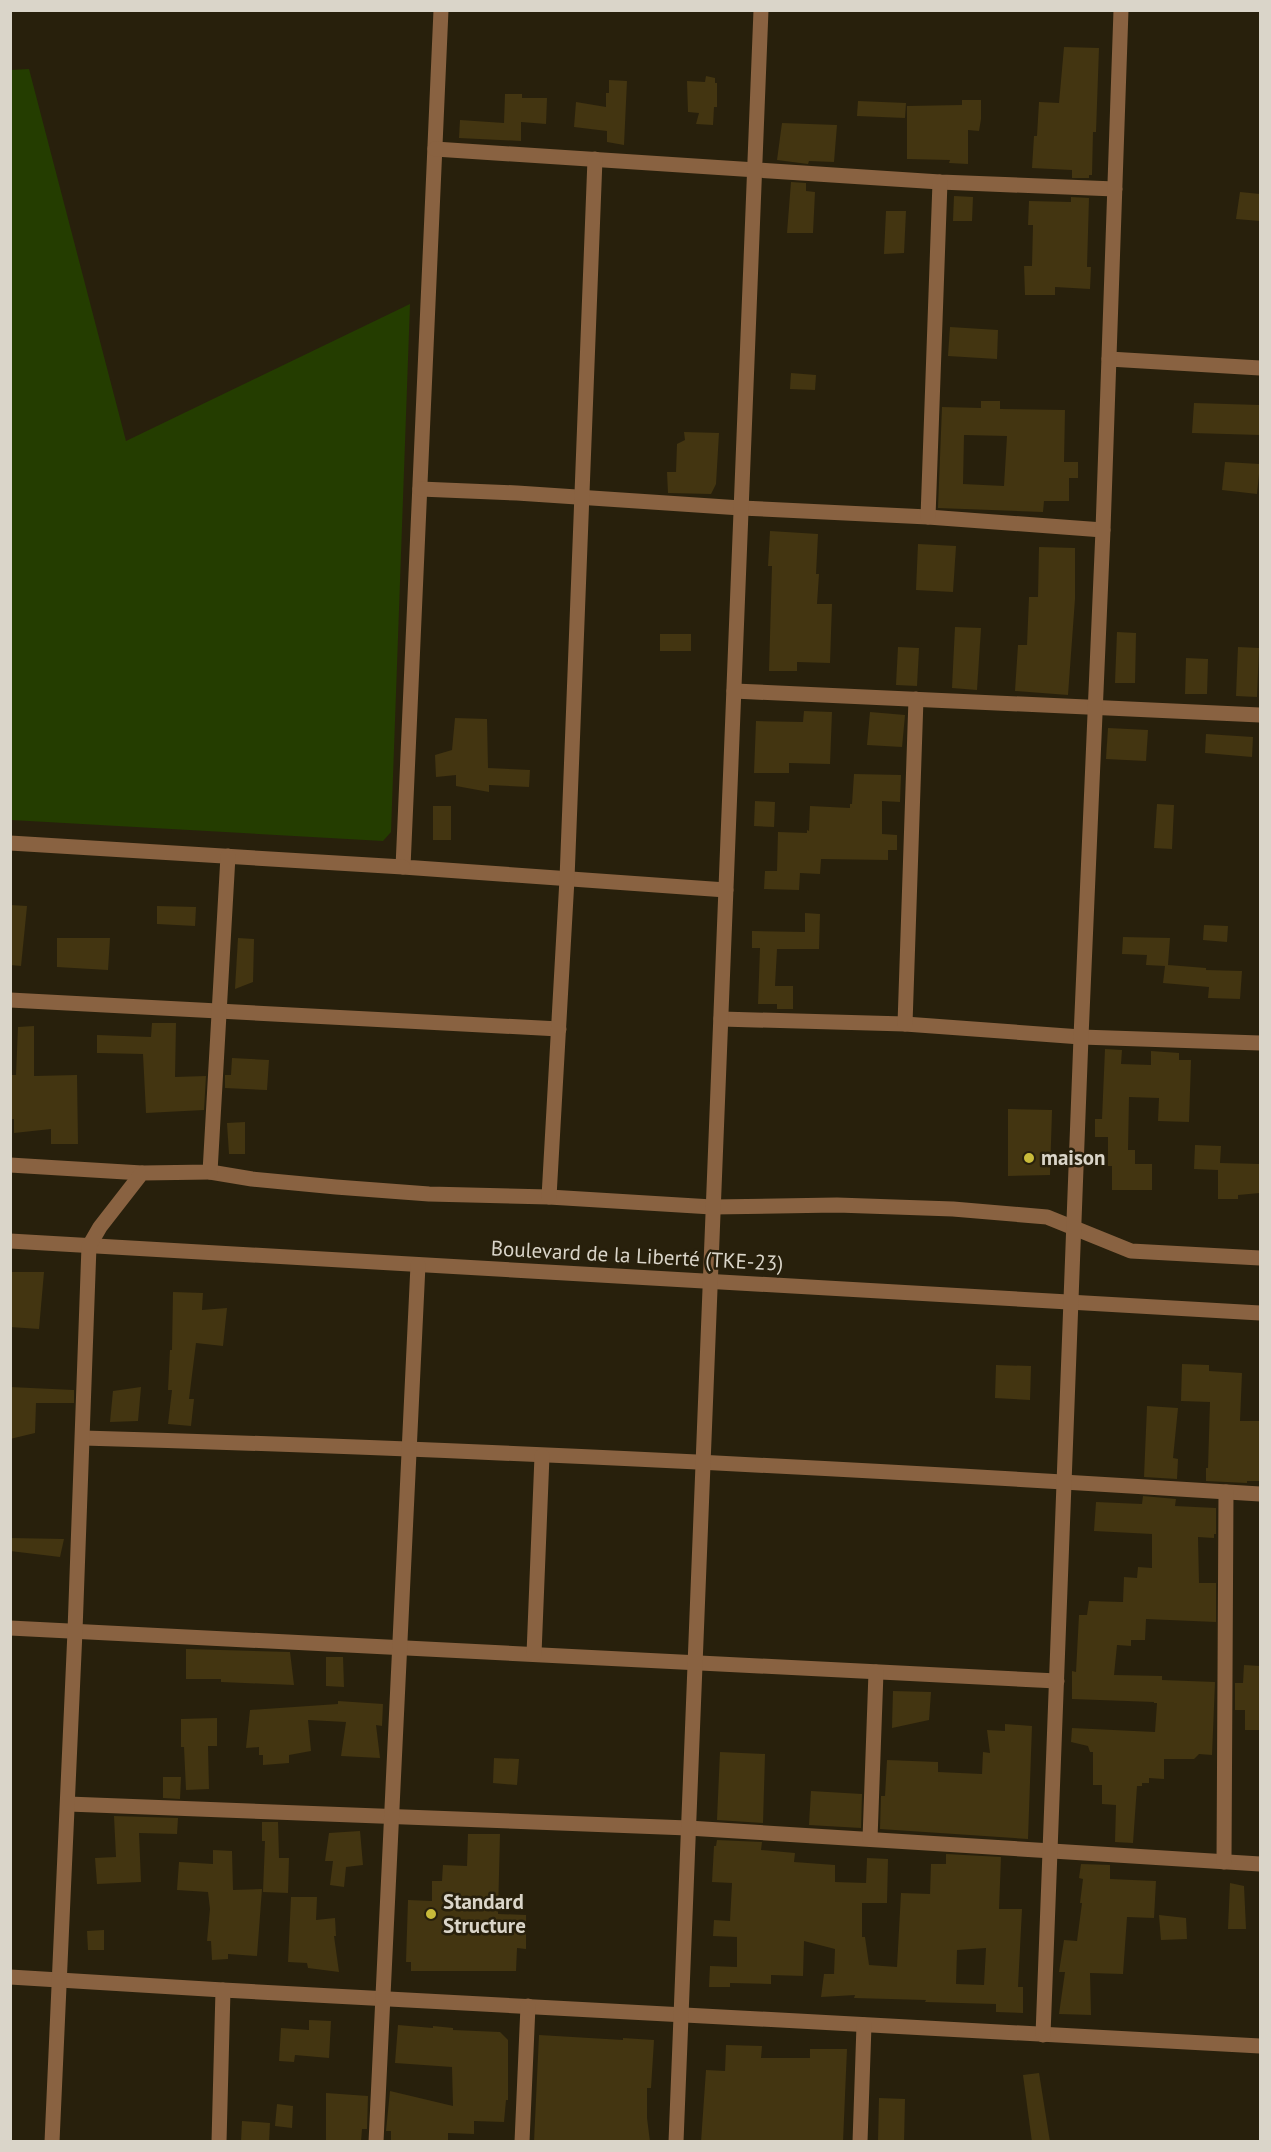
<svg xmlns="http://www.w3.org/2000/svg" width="1271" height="2152" viewBox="0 0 1271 2152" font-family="'PT Sans',sans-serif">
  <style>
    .green { fill: #243d00 }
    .building { fill: #433511; fill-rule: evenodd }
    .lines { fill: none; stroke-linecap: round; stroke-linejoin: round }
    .minor { stroke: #896241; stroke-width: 15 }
    .poi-dot { fill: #c9bb3a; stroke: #28200c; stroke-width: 2 }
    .labels { text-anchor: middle; stroke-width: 5; stroke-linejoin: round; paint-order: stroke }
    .poi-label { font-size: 21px; font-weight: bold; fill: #dad5c9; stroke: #28200c; text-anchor: start }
    .street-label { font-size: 21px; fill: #dad5c9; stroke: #28200c }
  </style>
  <rect width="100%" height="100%" fill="#28200c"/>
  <path class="green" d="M29,69L126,441L410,304L391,832L383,841L11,820L10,70Z"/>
  <g class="building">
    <path d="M1064,47L1099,48L1096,132H1093L1092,175H1089V178H1072V170L1032,168L1034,136H1037L1039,102L1059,103Z"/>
    <path d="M706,76L715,78V83H717V107H714L713,125L696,124L699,113L688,112L687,81L705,82Z"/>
    <path d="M609,80L627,81L624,145L607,142V131L574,127L576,102L606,107V93H609Z"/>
    <path d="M505,94H522V98H547L546,124L521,122V141L459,138L460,120L504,123Z"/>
    <path d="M962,100H981V119L979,131L968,130V164L949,163L950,160L907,159V106L962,105Z"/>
    <path d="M858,101L906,103L905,118L857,116Z"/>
    <path d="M782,123L837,125L834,162L809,161L808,164L777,160Z"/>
    <path d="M791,182L806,183V191L815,192L813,233H787Z"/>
    <path d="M1240,192L1260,194V221L1236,219Z"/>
    <path d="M954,196L973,197L972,221H953Z"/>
    <path d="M1071,197L1089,198L1087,267H1091L1090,289L1055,287V295H1025L1024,266H1032L1033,225H1028L1029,201L1071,202Z"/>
    <path d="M886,211H906L904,253L884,254Z"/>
    <path d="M950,327L998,330L997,359L948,356Z"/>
    <path d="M791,373L816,375L815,390L790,389Z"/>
    <path d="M981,401H1000V409L1065,410L1064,462H1078V478H1069V501H1044L1043,512L938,508L942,407L981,408ZM964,435L1007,436L1004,486L963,484Z"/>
    <path d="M1194,403L1260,405V435L1192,433Z"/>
    <path d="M684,432L719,433L716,484L711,494L668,493L667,472H676L677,444L685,440Z"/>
    <path d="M1225,462L1260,464L1257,494L1222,490Z"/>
    <path d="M770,531L818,534L816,574H819L817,604H832L830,663L797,662V671H769L772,566H768Z"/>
    <path d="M918,544L956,546L953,592L916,590Z"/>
    <path d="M1039,547L1075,548V599L1068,695L1015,691L1018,645H1027L1029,597H1038Z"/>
    <path d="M955,627L981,628L977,690L952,688Z"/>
    <path d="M1117,632L1136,633L1135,683H1115Z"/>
    <rect x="660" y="634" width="31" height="17"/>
    <path d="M898,647L919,648L917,686L896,685Z"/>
    <path d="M1238,647L1259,648L1257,697L1236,696Z"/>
    <path d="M1186,658L1208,659L1207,694H1185Z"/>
    <path d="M804,711L832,712L830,764L789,763V773H754L756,721L803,722Z"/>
    <path d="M870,712L905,715L902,747L867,745Z"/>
    <path d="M455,718L487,719L488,768L530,770L529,787L489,785V792L456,786V775L436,777L435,755L452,750Z"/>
    <path d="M1108,728L1148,730L1146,761L1106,759Z"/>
    <path d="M1206,734L1253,737L1252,757L1205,753Z"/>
    <path d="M854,774L901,775L900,802L882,801V834L897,835V850H888V860L821,859L820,874L800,873L799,890L764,889L765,871H777L778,832L807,833V830L809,831L810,806L850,808V804H852Z"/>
    <path d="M755,801L775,802L774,827L754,826Z"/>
    <path d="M1157,804L1174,805L1172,849L1154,848Z"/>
    <rect x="433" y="806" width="18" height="34"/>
    <path d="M10,905L27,906L21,966L10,965Z"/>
    <path d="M157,906L196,907L195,926L157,924Z"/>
    <path d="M805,913L820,914L819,949H777L775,986H793V1009H777V1004H758L760,948H752V931L805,932Z"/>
    <path d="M1204,925L1228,926L1227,942L1203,940Z"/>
    <path d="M1123,937L1170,938L1168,965L1206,968V970L1242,971L1240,999L1208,998L1209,987L1163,983L1165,966L1146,965L1147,955L1122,954Z"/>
    <path d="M57,938H110L108,970L57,967Z"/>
    <path d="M238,938L254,939L253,982L235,989Z"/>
    <path d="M152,1023H176L175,1077L206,1076L204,1110L146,1113L143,1054L97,1053V1035L151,1037Z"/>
    <path d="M34,1026V1076L77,1075L78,1144H51V1129L14,1133V1119H10V1075H16L18,1027Z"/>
    <path d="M1105,1049L1122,1050L1121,1064L1151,1065V1051L1179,1053V1060H1191L1189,1122L1158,1121L1159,1098L1129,1097L1128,1150H1135V1164H1152V1190H1112V1166H1108V1137H1095V1119H1102Z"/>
    <path d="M232,1058L269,1060L267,1090L225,1088V1075H231Z"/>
    <path d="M1008,1109L1052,1110L1050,1175L1008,1176Z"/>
    <path d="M245,1122V1154H229L227,1123Z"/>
    <path d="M1195,1145L1221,1146L1220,1163L1260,1164V1193L1238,1195V1199H1218V1170L1194,1169Z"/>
    <path d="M10,1272H44L39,1329L10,1327Z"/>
    <path d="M173,1292L203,1293L202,1310L227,1308L223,1346L196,1343L189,1399H194L191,1426L168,1424L172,1390H168L170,1350H172Z"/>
    <path d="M1182,1364L1209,1365V1371L1242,1373L1240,1421H1260V1481H1247V1483L1206,1481V1468H1208L1210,1402L1181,1401Z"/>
    <path d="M996,1365L1031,1366L1030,1400L995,1398Z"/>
    <path d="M10,1387L74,1390V1403H36L35,1433L10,1439Z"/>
    <path d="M141,1387L138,1421L110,1422L113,1391Z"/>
    <path d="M1147,1406L1178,1408L1173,1458L1178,1459L1177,1479L1144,1477Z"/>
    <path d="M1143,1496L1176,1499L1175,1506L1216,1508V1534H1214V1538L1198,1537L1199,1583H1216V1622L1146,1619L1145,1640H1131V1646L1117,1645L1114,1675L1162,1676V1680L1215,1682L1212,1755L1199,1754L1194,1759H1164V1779L1149,1778V1783H1142V1786H1137L1133,1843L1115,1842L1116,1805L1102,1804V1785H1093V1752H1090L1088,1746L1071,1742L1072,1728L1155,1732L1157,1703H1154V1702L1072,1699V1671L1076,1672L1079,1615H1087L1089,1601L1123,1602L1124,1577L1137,1578L1138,1567L1152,1568V1534L1094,1531L1096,1502L1142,1504Z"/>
    <path d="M10,1538L64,1539L60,1557L10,1551Z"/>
    <path d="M186,1649L290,1652L294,1685L221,1682V1679H186Z"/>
    <path d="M326,1657H343L344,1687L326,1686Z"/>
    <path d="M1244,1665L1260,1666V1730H1245V1710H1235V1683H1243Z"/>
    <path d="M893,1691L931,1692L929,1720L892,1728Z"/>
    <path d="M338,1701L383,1704L382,1726L376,1725L380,1758L341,1756L346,1722L308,1720L311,1751L289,1755V1763L263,1765V1755H259V1747L246,1748L250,1710L338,1704Z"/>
    <path d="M217,1718V1746H208L209,1789L186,1790L184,1747H181V1719Z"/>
    <path d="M1005,1724L1032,1726L1028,1839L880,1829L881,1796H885L887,1760L938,1762V1772L982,1774L983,1752L990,1753L987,1730L1005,1731Z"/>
    <path d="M720,1752L765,1754L763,1823L717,1820Z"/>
    <path d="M494,1758L519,1759L517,1785L493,1783Z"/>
    <path d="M163,1777H181L180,1799L163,1798Z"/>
    <path d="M811,1791L862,1794L861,1828L809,1825Z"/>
    <path d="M114,1816L178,1818L177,1834L139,1833L141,1882L97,1884L95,1858L116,1857Z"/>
    <path d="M262,1822H278L279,1858H289L288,1893L263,1892L265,1841H262Z"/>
    <path d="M360,1831L363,1865L346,1867L344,1887L330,1885L333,1861H325L329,1833Z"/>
    <path d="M468,1834H500L498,1914L526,1915V1949L517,1948L516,1971H411V1962H406L408,1900L432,1901V1881H442L443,1865L467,1866Z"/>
    <path d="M717,1840L762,1842L761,1850L795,1853L794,1862L835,1865V1882L866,1883L867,1858L888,1859L887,1903H862V1937H865L869,1965L897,1967L901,1893L930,1894L931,1864H946V1854L1001,1857L999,1909H1022L1018,1987H1023V2013L996,2012V2004L925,2002L926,2000L854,1998L855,1995L821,1997L824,1974H834L835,1949L804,1941L803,1976L771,1975V1984L730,1983V1987H709L710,1966L737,1967V1937L713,1936L714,1920L730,1921L732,1883L712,1882L714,1846H716ZM986,1948L984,1985L956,1984L957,1950Z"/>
    <path d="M213,1850L232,1851L233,1890L262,1889L257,1956L228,1954V1959L212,1960L211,1941H207L210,1909L208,1892L177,1890L179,1862L213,1864Z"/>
    <path d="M1081,1864L1110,1865V1879L1156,1881L1154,1918L1127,1917L1123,1974L1090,1973L1091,2015L1059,2014L1065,1972H1059L1064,1940L1077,1941L1082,1903H1080L1083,1879L1079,1878Z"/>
    <path d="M1230,1883L1244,1886L1246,1929H1228Z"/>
    <path d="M291,1897H317L316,1920L335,1918L336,1936H334L339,1972L308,1968L307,1963L288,1962Z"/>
    <path d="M1159,1915L1186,1918L1187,1939L1161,1940Z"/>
    <path d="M104,1930V1950H88L87,1931Z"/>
    <path d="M309,2020L331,2021L329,2058L295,2055L294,2062L279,2061L281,2028L309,2030Z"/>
    <path d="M398,2025L433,2028V2026L453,2028V2030L500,2032L508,2040V2100H506L504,2122L474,2121V2134L448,2133V2142H391V2131H386L390,2091L453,2106L452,2067L395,2063Z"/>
    <path d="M539,2035L623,2040V2038L654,2040L651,2088H647V2118L650,2142H534Z"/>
    <path d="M726,2045L762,2046L761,2058H810V2049H847L843,2142H701L706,2070L725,2071Z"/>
    <path d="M1039,2073L1050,2142H1032L1023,2075Z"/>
    <path d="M326,2093L368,2096L367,2129H362L361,2142H326Z"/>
    <path d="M879,2098L905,2099L904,2142H878Z"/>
    <path d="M277,2104L293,2106L292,2128L275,2126Z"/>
    <path d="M242,2121L270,2123L269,2142H241Z"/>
  </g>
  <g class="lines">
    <g class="minor">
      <path d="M441,10L403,867L726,890"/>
      <path d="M435,149L940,182L1115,189"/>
      <path d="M1109,359L1260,368"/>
      <path d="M420,489L517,493L741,508L928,517L1103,530"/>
      <path d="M928,517L940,182"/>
      <path d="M734,691L1260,715"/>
      <path d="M10,843L403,867"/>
      <path d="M10,1000L559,1029"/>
      <path d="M721,1019L905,1024L1081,1037L1260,1043"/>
      <path d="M905,1024L916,699"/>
      <path d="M10,1165L142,1173"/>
      <path d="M210,1172L252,1179L336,1187L429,1194L549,1197L712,1207L837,1205L953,1209L1047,1217L1131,1251L1260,1258"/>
      <path d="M549,1197L567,879L595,159"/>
      <path d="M10,1241L1260,1313"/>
      <path d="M83,1438C476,1449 868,1469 1260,1494"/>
      <path d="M10,1628L1057,1681"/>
      <path d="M534,1654L542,1456"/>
      <path d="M68,1804L688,1828L1260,1864"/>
      <path d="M870,1839L876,1672"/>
      <path d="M1224,1862L1226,1492"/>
      <path d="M10,1977L223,1990L1260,2046"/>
      <path d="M1043,2035L1081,1037L1103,530L1121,10"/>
      <path d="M52,2142L75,1631L89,1246L100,1227L142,1173L210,1172L228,856"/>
      <path d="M219,2142L223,1990"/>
      <path d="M376,2142L418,1265"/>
      <path d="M522,2142L528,2006"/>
      <path d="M676,2142L761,10"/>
      <path d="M860,2142L864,2025"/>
    </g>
  </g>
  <g class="poi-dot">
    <circle cx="1029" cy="1158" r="6"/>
    <circle cx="431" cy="1914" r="6"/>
  </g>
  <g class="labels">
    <g class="poi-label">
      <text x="1041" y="1165">maison</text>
      <text x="443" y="1909">Standard<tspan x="443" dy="24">Structure</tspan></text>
    </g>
    <g class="street-label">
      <text transform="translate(637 1256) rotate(3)" y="7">Boulevard de la Liberté (TKE-23)</text>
    </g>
  </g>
  <rect width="1271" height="2152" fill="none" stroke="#dad5c9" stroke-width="24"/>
</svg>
